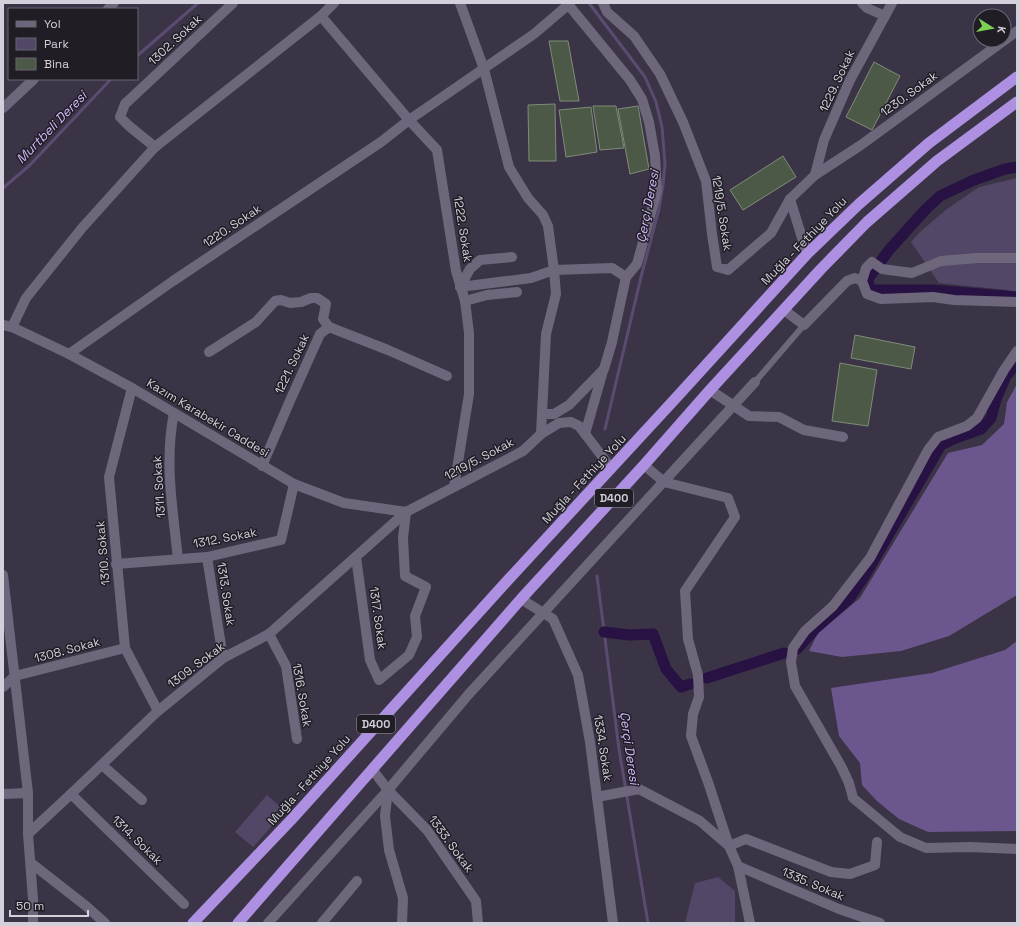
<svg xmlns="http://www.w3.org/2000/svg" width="1020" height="926" viewBox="0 0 1020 926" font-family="'Space Grotesk',sans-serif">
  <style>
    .green { fill: #524767 }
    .forest { fill: #6b578e }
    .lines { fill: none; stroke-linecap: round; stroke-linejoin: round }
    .stream { stroke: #5b4b71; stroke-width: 3 }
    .canal { stroke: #271243; stroke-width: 11 }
    .building { fill: #4c5947; stroke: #7f8c79 }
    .service { stroke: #6e677c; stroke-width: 6 }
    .minor { stroke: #6e677c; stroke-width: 10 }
    .tertiary { stroke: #6e677c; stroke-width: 10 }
    .secondary { stroke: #6e677c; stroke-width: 10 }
    .trunk { stroke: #ad90e1; stroke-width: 11 }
    .labels { text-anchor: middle; stroke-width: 3; stroke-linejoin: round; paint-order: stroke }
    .shield { fill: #201d25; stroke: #9d9aa4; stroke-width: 1 }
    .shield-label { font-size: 11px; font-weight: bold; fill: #d3d0db }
    .street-label { font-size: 12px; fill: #d3d0db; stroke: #201d25 }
    .water-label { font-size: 13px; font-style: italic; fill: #d1bafd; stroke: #201d25 }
  </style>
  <rect width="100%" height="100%" fill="#3a3446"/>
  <g class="green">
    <path d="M1017,178V293L1007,290L939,283L911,242L920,232L947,209L979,187Z"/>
    <path d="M267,795L285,811L253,847L235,832Z"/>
    <path d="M718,877L735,891V923H685L695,883Z"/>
  </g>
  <g class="forest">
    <path d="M1017,384V595L949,636L901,651L842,657L809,651L818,633L860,598L948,453L982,445L1004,424L1007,402Z"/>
    <path d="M1017,641V831L928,832L899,819L877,801L862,785L860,763L839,736L831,688L932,673L1005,650Z"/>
  </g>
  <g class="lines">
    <g class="stream">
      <path d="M589,3L645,77L656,102L662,127L665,164L663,185L659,209L641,277L605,429"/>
      <path d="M137,56L198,3"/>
      <path d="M3,188L30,165L111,79"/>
      <path d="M597,576L619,749L648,923"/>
    </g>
    <g class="canal">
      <path d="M1017,167L1005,169L974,180L940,196L926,209L889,250L868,279L869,288L872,290H933L1017,297"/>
      <path d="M604,632L629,635L653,634L666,669L681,687L690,684"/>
      <path d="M797,649L815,629L849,599L865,575L941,445L953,439L981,429L991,418L996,399L1006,376L1017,362"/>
      <path d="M707,678L784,653"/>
    </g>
  </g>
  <g class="building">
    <path d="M549,41H568L579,101H560Z"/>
    <path d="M874,62L900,76L872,130L846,117Z"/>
    <path d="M555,104L556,161H529L528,105Z"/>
    <path d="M593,106H616L624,148L600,150Z"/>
    <path d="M638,106L649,169L630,174L618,109Z"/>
    <path d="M591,107L597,152L566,157L559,110Z"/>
    <path d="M783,156L796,177L743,210L730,190Z"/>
    <path d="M855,335L915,347L911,369L851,358Z"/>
    <path d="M840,363L877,370L868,426L832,421Z"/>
  </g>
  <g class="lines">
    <path class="service" d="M755,382L804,325"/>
    <g class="minor">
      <path d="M460,3L484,69L509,167L528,198L543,215L548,226L554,270L612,268L626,277"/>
      <path d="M603,3L607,12L634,36L660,74L683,122L706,181L712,234L717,267L728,270L771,233L790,199L815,175L861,145L1017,31"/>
      <path d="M862,3L867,8L885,16"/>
      <path d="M321,16L409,120L437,150L456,271L465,301L469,333V394L454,487"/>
      <path d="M155,147L129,126L120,117L125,104L233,3"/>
      <path d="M815,175L824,140L850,80L892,3"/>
      <path d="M790,199L807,254"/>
      <path d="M1017,258H977L941,261L912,273L882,269L872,262L866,268L862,281L867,294L881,299L933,297L954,300L1017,302"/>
      <path d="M460,287L531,278L554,270L556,294L546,334L541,434"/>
      <path d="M460,287L470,269L480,260L512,257"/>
      <path d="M465,301L487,295L517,292"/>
      <path d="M784,310L804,325L847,281L855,278L862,281"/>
      <path d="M12,327L26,298L82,228L155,147L321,16L334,3"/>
      <path d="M1017,351L1004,370L977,418L967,426L938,437L928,450L870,558L833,606L805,631L793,648L791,662L795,686L841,766L849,783L853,798L900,837L926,848L970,847L1017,849"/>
      <path d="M209,352L256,322L275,301L281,300L290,303L301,302L311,298H317L326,304L323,319L329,327"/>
      <path d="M69,354L173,281L381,142L409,120L534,34L568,5"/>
      <path d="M132,388L109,477L125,648L158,711"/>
      <path d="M710,390L749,416L779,417L804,430L843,437"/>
      <path d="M174,413C164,462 173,511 178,559"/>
      <path d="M542,414H554L569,405L604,369L612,342L626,277L637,264L657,191L655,156L649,122L642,99L630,80L567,3"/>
      <path d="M585,434L603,371"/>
      <path d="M644,465L664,482L728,498L735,517L685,591L688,639L698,675L699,697L693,714L691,736L708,782L729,846L746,839L831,872L850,874L875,865L877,842"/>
      <path d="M262,466L289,403L320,334L329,327L388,350L447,376"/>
      <path d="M207,557L223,658"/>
      <path d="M356,557L370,660L379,680L409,655L417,637L415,616L426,587L405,576L403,538L406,512"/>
      <path d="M116,564L207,557L281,540L294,484"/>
      <path d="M521,599L553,619L578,675L590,742L613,923"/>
      <path d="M269,634L286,666L297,739"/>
      <path d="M3,687L15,676L125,648"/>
      <path d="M102,765L142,800"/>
      <path d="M372,769L388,790L385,816L389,850L403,898L402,923"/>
      <path d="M388,790L427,830L476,901L478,923"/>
      <path d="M3,794L28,793"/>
      <path d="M71,794L184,904"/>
      <path d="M597,797L639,789L700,821L729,846L738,866L750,923"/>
      <path d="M28,834L71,794L158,711L223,658L269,634L406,512"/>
      <path d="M31,863L86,906L105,923"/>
      <path d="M738,866L839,909L880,923"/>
      <path d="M268,923L388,790L468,695L755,382"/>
      <path d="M322,923L357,881"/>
    </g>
    <g class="tertiary">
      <path d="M108,9L114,3"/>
      <path d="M3,108L34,79"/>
      <path d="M3,325L12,327L69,354L132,388L294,484L344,503L406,512L523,451L541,434L559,423L571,422L579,426L611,468"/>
    </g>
    <path class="secondary" d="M3,575L28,793V834L33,899V923"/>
    <g class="trunk">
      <path d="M193,923L291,820L508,580L675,399L807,254L859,204L929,143L1017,77"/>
      <path d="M238,923L521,599L644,465L710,390L821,269L867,222L937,161L1017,102"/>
    </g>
  </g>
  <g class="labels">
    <g class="shield">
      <rect x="595" y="489" width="38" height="18" rx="3"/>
      <rect x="357" y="715" width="38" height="18" rx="3"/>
    </g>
    <g class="shield-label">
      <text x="614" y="502">D400</text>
      <text x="376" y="728">D400</text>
    </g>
    <g class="street-label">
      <text transform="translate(175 40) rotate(-43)" y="4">1302. Sokak</text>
      <text transform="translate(837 81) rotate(-65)" y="4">1229. Sokak</text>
      <text transform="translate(909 94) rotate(-36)" y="4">1230. Sokak</text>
      <text transform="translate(722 213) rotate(81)" y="4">1219/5. Sokak</text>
      <text transform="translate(232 226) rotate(-34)" y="4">1220. Sokak</text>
      <text transform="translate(463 229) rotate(81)" y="4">1222. Sokak</text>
      <text transform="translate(804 241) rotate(-46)" y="4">Muğla - Fethiye Yolu</text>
      <text transform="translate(292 364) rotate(-65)" y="4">1221. Sokak</text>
      <text transform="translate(208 418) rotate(31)" y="4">Kazım Karabekir Caddesi</text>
      <text transform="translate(479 459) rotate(-28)" y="4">1219/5. Sokak</text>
      <text transform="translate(584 479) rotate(-47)" y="4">Muğla - Fethiye Yolu</text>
      <text transform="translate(159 487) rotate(-94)" y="4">1311. Sokak</text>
      <text transform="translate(225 538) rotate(-11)" y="4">1312. Sokak</text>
      <text transform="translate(103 553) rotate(-95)" y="4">1310. Sokak</text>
      <text transform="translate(226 594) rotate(81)" y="4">1313. Sokak</text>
      <text transform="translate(378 618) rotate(82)" y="4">1317. Sokak</text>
      <text transform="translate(67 650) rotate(-15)" y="4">1308. Sokak</text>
      <text transform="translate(196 665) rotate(-37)" y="4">1309. Sokak</text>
      <text transform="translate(302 695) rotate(80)" y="4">1316. Sokak</text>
      <text transform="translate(603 748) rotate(81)" y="4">1334. Sokak</text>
      <text transform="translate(309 780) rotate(-48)" y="4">Muğla - Fethiye Yolu</text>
      <text transform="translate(137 840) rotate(44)" y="4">1314. Sokak</text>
      <text transform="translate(451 844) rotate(54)" y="4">1333. Sokak</text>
      <text transform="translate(813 884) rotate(23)" y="4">1335. Sokak</text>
    </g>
    <g class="water-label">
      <text transform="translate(51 127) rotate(-46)" y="5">Murtbeli Deresi</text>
      <text transform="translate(647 206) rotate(-79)" y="5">Çerçi Deresi</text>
      <text transform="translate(630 748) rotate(82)" y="5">Çerçi Deresi</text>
    </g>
  </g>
  <rect width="1020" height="926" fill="none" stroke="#d3d0db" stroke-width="8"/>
  <rect x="8" y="8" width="130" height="72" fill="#201d25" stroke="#68656e"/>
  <rect x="16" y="21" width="20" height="6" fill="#6e677c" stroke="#68656e"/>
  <text x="44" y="28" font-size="12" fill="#d3d0db">Yol</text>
  <rect x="16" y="38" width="20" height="12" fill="#524767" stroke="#68656e"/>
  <text x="44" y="48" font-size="12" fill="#d3d0db">Park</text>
  <rect x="16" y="58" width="20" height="12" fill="#4c5947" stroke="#68656e"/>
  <text x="44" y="68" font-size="12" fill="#d3d0db">Bina</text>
  <g transform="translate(992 28) rotate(101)"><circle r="19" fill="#201d25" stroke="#68656e"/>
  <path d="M0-3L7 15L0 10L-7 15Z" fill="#7ed053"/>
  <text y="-6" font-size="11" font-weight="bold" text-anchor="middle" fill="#d3d0db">K</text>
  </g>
  <path d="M10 910v6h78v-6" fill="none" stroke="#d3d0db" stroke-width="2"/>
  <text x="16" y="910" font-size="12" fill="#d3d0db" stroke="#201d25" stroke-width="3" paint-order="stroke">50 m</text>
</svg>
